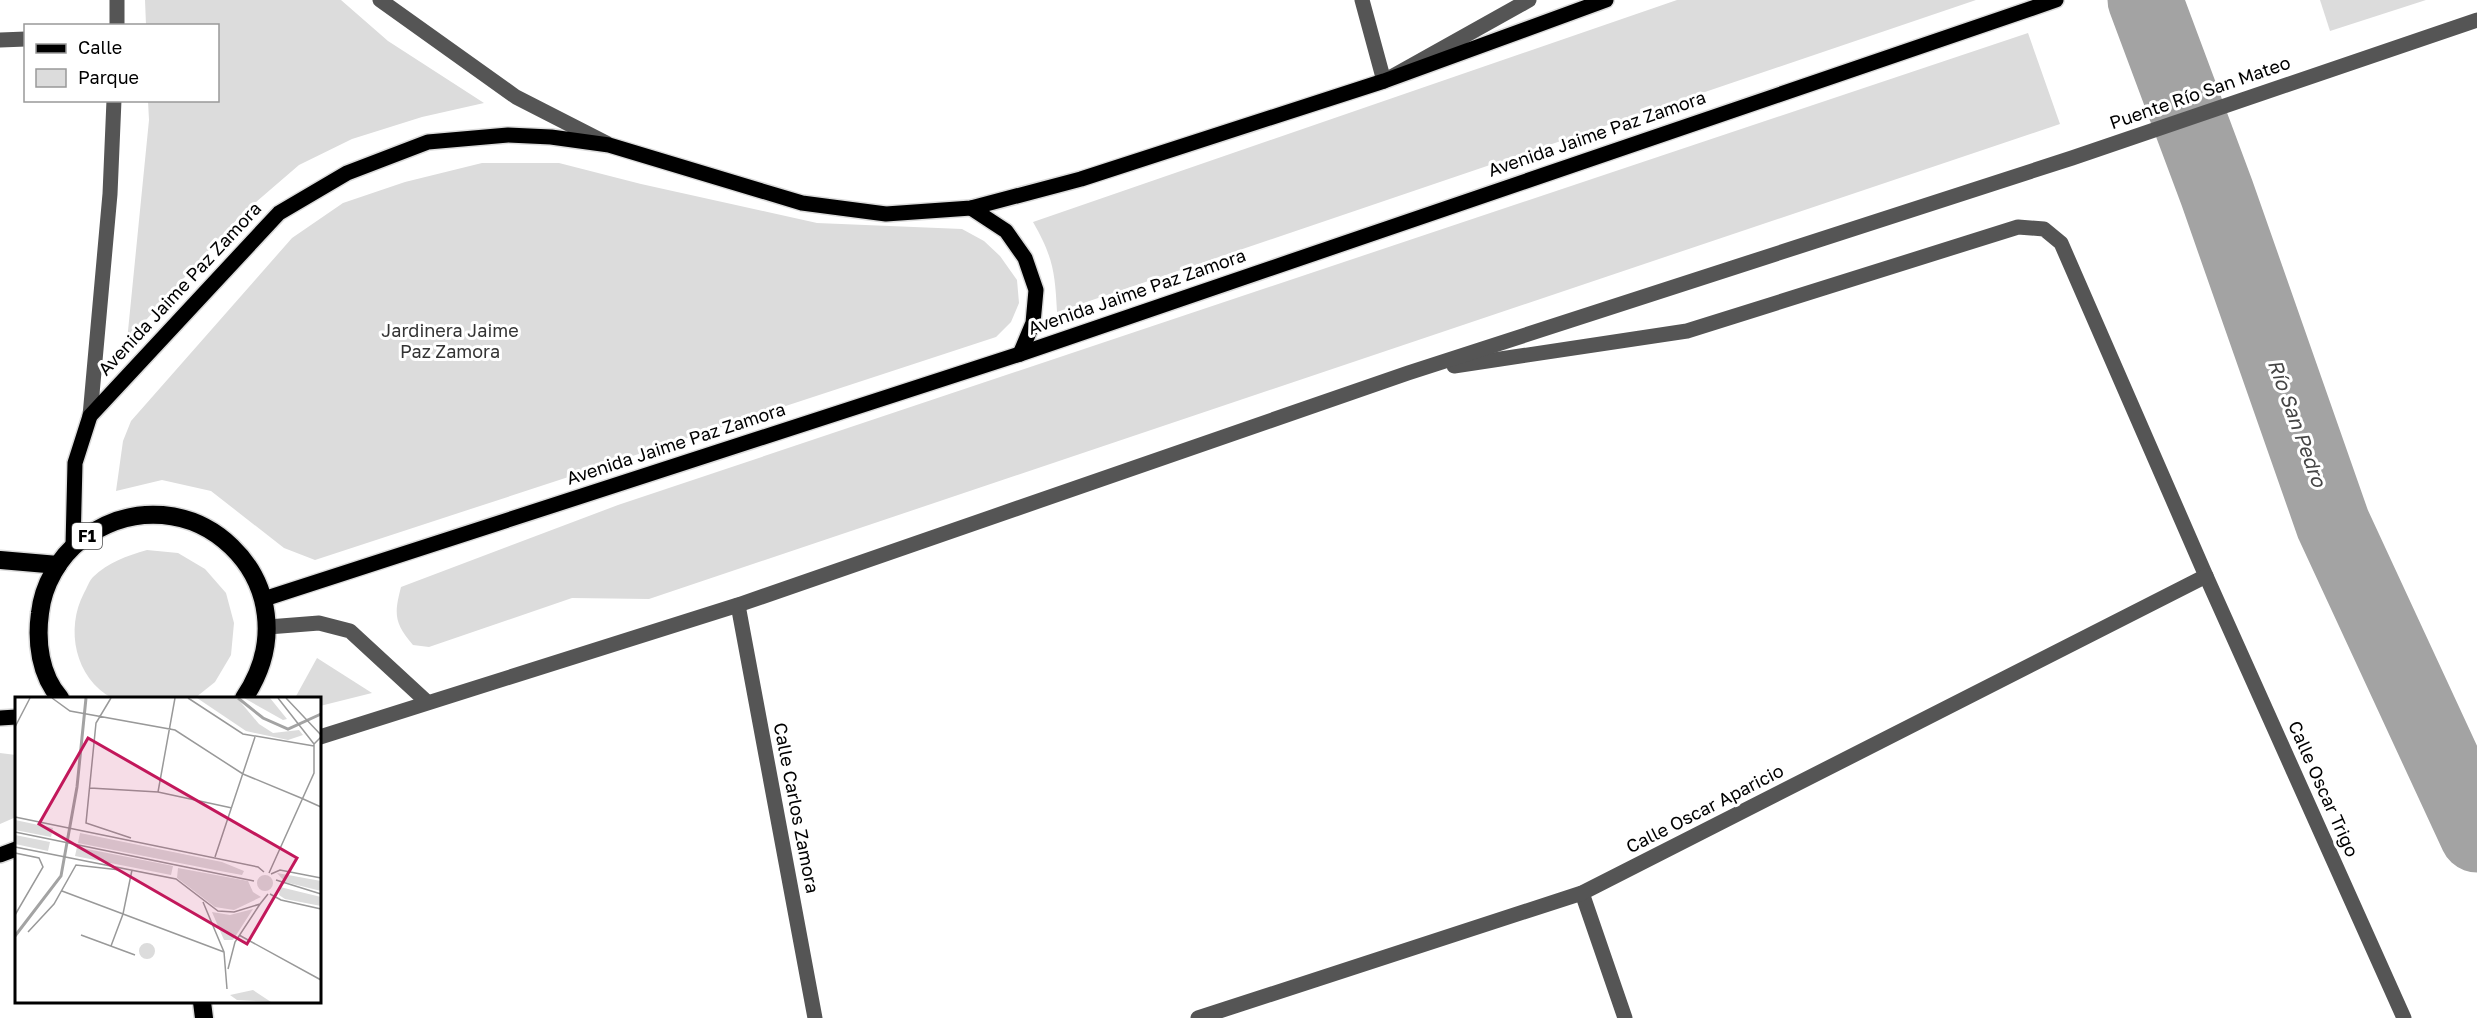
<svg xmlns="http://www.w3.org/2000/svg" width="2477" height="1018" viewBox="0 0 2477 1018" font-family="'Golos Text',sans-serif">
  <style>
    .green { fill: #dcdcdc }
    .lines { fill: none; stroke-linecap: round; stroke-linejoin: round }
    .river { stroke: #a3a3a3; stroke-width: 75 }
    .major-casing { stroke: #dbdbdb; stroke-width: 18 }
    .highway-casing { stroke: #dbdbdb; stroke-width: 21 }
    .minor { stroke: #555; stroke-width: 15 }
    .major { stroke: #000; stroke-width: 15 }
    .highway { stroke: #000; stroke-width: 18 }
    .labels { text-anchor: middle; stroke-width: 6; stroke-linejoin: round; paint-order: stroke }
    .shield { fill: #fff; stroke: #4c4c4c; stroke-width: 1.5 }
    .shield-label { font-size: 16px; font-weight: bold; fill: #000 }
    .street-label { font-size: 18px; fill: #000; stroke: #fff }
    .park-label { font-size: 18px; fill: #333; stroke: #fff }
    .water-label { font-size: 20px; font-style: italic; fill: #444; stroke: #fff }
    .inset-river { fill: none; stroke: #a3a3a3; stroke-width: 3 }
    .inset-road { fill: none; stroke: #999; stroke-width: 1.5 }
    .view { fill: #c2185b; fill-opacity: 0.15; stroke: #c2185b; stroke-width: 3 }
    .inset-edge { fill: none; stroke: #000; stroke-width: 3 }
  </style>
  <rect width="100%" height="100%" fill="#fff"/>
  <g class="green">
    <path d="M145,0H341L388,41L484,103L422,117L352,139L299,165L241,215L127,341L149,120L148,101L218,100V26L146,25Z"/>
    <path d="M1677,0H1976L1057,312C1055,272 1053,257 1033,222Z"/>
    <path d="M2320,0H2426L2330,31Z"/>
    <path d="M2028,33L2060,124L649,599L572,598L429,647L413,645C394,623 394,614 401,587L618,505Z"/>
    <path d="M482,163H559L641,184L817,223L962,229L984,241L1000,256L1017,280L1019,303L1011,322L996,337L315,560L284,548L211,491L162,480L116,491L123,441L131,421L292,238L343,203L405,182Z"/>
    <path d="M147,550L178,553L205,569L226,593L234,623L231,655L215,682L195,698H112C75,678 65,629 84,593C87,588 89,581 93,577C109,562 126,556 147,550Z"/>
    <path d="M317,658L372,693L320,706V698H295Z"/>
    <path d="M0,753L16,755V817L0,824Z"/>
  </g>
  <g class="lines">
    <path class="river" d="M2145,0L2217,193L2333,524L2477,835"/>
    <g class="major-casing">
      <g id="major">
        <path d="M971,208L1006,231L1025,258L1036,290L1033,323L1020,354"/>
        <path d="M73,546L75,463L90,416L279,213L347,173L428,142L508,135L551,137L609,145L802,203L886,214L971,208L1081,179L1384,81L1606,0"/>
        <path d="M264,599L1020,354L2056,0"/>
        <path d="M0,718L16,717"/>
        <path d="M0,855L16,849"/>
      </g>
    </g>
    <g class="highway-casing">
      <g id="highway">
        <path d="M0,560L58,565"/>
        <path d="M60,698C40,675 36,642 40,613C43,585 59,557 81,540C189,460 320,585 244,698"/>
        <path d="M202,1002L204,1018"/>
      </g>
    </g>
    <g class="minor">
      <path d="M117,0V26"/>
      <path d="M380,0L516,97L606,143"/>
      <path d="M1362,0L1384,81L1529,0"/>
      <path d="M0,40L26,39"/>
      <path d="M1454,366L1687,331L2018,227L2044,229L2061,243L2206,576L2404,1018"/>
      <path d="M90,416L110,194L114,100"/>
      <path d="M738,605L815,1018"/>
      <path d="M268,627L319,623L350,631L427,702"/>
      <path d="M320,737L738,605L1408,373L2072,158L2477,20"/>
      <path d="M1582,893L1625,1018"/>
      <path d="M1198,1018L1582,893L2206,576"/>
    </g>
    <use href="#major" class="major"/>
    <use href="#highway" class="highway"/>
  </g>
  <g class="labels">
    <rect class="shield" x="72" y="523" width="30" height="26" rx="4.5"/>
    <g class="shield-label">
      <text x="87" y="542">F1</text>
    </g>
    <g class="street-label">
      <text transform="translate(2200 93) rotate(-19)" y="6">Puente Río San Mateo</text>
      <text transform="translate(1597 134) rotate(-19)" y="6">Avenida Jaime Paz Zamora</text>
      <text transform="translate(180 289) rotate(-47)" y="6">Avenida Jaime Paz Zamora</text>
      <text transform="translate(1137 292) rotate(-19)" y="6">Avenida Jaime Paz Zamora</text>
      <text transform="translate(676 444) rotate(-18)" y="6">Avenida Jaime Paz Zamora</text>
      <text transform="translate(2323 789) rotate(66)" y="6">Calle Oscar Trigo</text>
      <text transform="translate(796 808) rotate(79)" y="6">Calle Carlos Zamora</text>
      <text transform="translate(1705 809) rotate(-27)" y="6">Calle Oscar Aparicio</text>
    </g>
    <g class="park-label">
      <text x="450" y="337">Jardinera Jaime<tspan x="450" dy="21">Paz Zamora</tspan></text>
    </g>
    <g class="water-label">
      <text transform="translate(2297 423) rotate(70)" y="7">Río San Pedro</text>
    </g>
  </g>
  <g transform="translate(15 697)">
    <rect width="306" height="306" fill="#fff"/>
    <path d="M0,123L38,131L36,140L0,133ZM65,136L207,165L229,174L227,178L205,174L63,146ZM0,138L35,145L33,154L0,147ZM62,150L158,169L156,178L60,159ZM163,171L233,184L238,195L246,200L219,213L200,210L162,181ZM262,176L306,184V194L270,185ZM242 186a8 8 0 1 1 16 0a8 8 0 1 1-16 0ZM265,190L306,200V209L270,202L264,198ZM238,212L218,243H209L197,215L215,218ZM124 254a8 8 0 1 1 16 0a8 8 0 1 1-16 0ZM238,293L256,305L222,303L215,298Z" fill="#dcdcdc"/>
    <path d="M182,1H222L244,27L258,36L284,33L288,38L273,43L231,34ZM229,1H255L272,22L268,23Z" fill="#dcdcdc"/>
    <path class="inset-river" d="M223,1L248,21L273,32L306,17M0,239L46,179L62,90L71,1"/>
    <path class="inset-road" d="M37,1L55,14L160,33L228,77L286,101M96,1L81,26L71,126L116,141M173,1L228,37L299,49M263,1L299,47M271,1L306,38M0,30L15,1M75,91L143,95L217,111M143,95L160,1M286,101L306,110M0,120L243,170L249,175M0,135L239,184M0,150L161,182L203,214L219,215L245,207L253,197M0,156L24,161L28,170L0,218M200,160L240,40M254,176L299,76V47L306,40M256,177L265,173L306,181M261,183L306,197M47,194L209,255M255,197L266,203L306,212M188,205L209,255L212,292M13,235L39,207L61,168L105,173M66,238L120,258M224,238L306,283M96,249L108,217L117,173M213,272L220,245L245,207"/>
    <path class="view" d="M73,41L282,161L232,247L24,127Z"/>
    <rect width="306" height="306" class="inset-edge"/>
  </g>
  <rect x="24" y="24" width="195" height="78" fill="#ffffff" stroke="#999999" stroke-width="1.5"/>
  <rect x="36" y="44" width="30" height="9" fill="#000000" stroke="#999999" stroke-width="1.5"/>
  <text x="78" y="54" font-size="18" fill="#000000">Calle</text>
  <rect x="36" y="69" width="30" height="18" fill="#dcdcdc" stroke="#999999" stroke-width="1.5"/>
  <text x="78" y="84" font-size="18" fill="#000000">Parque</text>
</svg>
